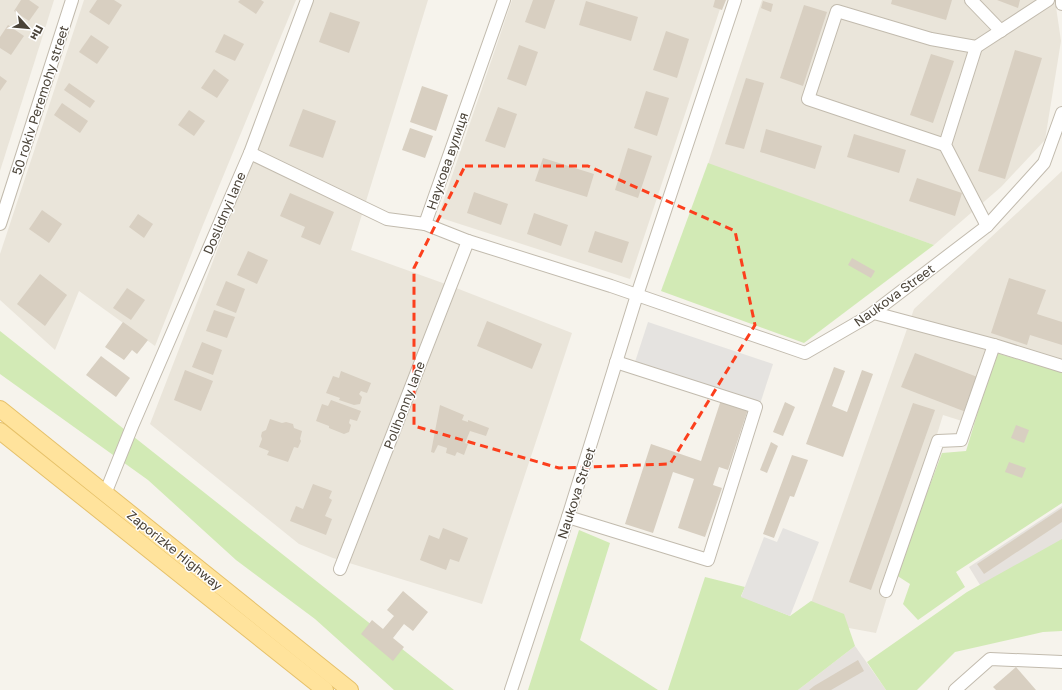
<svg xmlns="http://www.w3.org/2000/svg" width="1062" height="690" viewBox="0 0 1062 690" font-family="'Golos Text',sans-serif">
  <style>
    .residential { fill: #eae5da }
    .industrial { fill: #e6e2dd }
    .green { fill: #d2eab5 }
    .parking { fill: #e5e3e0 }
    .building { fill: #d8cfc1 }
    .lines { fill: none; stroke-linecap: round; stroke-linejoin: round }
    .minor-casing { stroke: #c2bbae; stroke-width: 14 }
    .major-casing { stroke: #e6c16a; stroke-width: 18 }
    .minor { stroke: #fff; stroke-width: 12 }
    .major { stroke: #ffe39c; stroke-width: 16 }
    .marked { fill: none; stroke: #fc3f1d; stroke-width: 3; stroke-dasharray: 8 5; stroke-linejoin: round }
    .labels { text-anchor: middle; stroke-width: 3; stroke-linejoin: round; paint-order: stroke }
    .street-label { font-size: 13px; fill: #4b4439; stroke: #fff }
  </style>
  <rect width="100%" height="100%" fill="#f6f3ec"/>
  <g class="residential">
    <path d="M0,0H54L0,171Z"/>
    <path d="M84,0H296L203,225L155,346L79,291L55,350L0,300V254Z"/>
    <path d="M314,0H428L351,250L451,286L572,333L482,604L333,558L299,544L150,424Z"/>
    <path d="M512,0H723L630,279L438,217Z"/>
    <path d="M762,0H1055L1061,41L1045,140L1001,187L934,245L708,164Z"/>
    <path d="M1062,171V360L1007,344L981,427L943,415L876,633L805,620L914,309Z"/>
  </g>
  <g class="industrial">
    <path d="M1062,506V548L988,598L969,567Z"/>
    <path d="M855,646L886,690H798Z"/>
  </g>
  <g class="green">
    <path d="M708,163L934,245L804,343L661,291Z"/>
    <path d="M0,331L454,690H394L315,619L236,560L148,480L0,374Z"/>
    <path d="M996,353L1062,372V503L956,572L965,587L918,620L903,604L910,584L896,575L942,453L966,451Z"/>
    <path d="M579,530L610,543L580,640L658,690H528Z"/>
    <path d="M1062,539V631L1043,632L955,652L917,690H886L867,662L967,592Z"/>
    <path d="M705,577L745,587L741,596L790,616L811,601L844,614L855,646L798,690H668Z"/>
  </g>
  <g class="parking">
    <path d="M648,322L773,364L760,404L635,362Z"/>
    <path d="M783,528L819,542L790,616L741,597L764,537L777,542Z"/>
  </g>
  <g class="building">
    <path d="M21,0H29L39,7L29,21L14,11Z"/>
    <path d="M97,0H114L122,5L109,25L89,12Z"/>
    <path d="M240,0H261L264,2L256,14L238,2Z"/>
    <path d="M533,0H555L545,29L525,22Z"/>
    <path d="M715,0H726L722,10L713,7Z"/>
    <path d="M892,0H952L946,20L891,4Z"/>
    <path d="M997,0H1020L1018,8Z"/>
    <path d="M586,1L638,17L631,41L579,25Z"/>
    <path d="M763,1L773,4L771,12L761,8Z"/>
    <path d="M804,5L827,12L803,86L780,78Z"/>
    <path d="M330,12L360,22L349,53L319,42Z"/>
    <path d="M8,25L24,36L11,55L0,48V37Z"/>
    <path d="M666,31L689,39L677,78L653,70Z"/>
    <path d="M224,34L244,44L235,61L215,52Z"/>
    <path d="M91,35L109,47L97,64L79,52Z"/>
    <path d="M519,45L538,52L526,86L507,79Z"/>
    <path d="M1015,50L1042,58L1005,179L978,171Z"/>
    <path d="M931,54L954,61L933,123L910,115Z"/>
    <path d="M214,69L229,80L217,98L201,88Z"/>
    <path d="M0,76L7,81L0,91Z"/>
    <path d="M746,78L764,83L744,149L725,144Z"/>
    <path d="M69,83L95,101L90,108L64,90Z"/>
    <path d="M422,86L448,95L436,131L410,122Z"/>
    <path d="M646,91L669,98L657,136L634,128Z"/>
    <path d="M62,103L88,121L80,133L54,115Z"/>
    <path d="M498,107L517,114L505,148L485,141Z"/>
    <path d="M303,109L336,121L323,158L289,146Z"/>
    <path d="M189,110L205,121L194,136L178,125Z"/>
    <path d="M410,128L433,136L425,158L402,150Z"/>
    <path d="M766,129L822,146L815,169L760,152Z"/>
    <path d="M854,134L906,150L899,173L847,157Z"/>
    <path d="M628,148L652,156L638,198L615,190Z"/>
    <path d="M543,158L594,174L587,197L535,181Z"/>
    <path d="M917,178L962,193L955,216L909,201Z"/>
    <path d="M474,192L508,204L501,225L467,213Z"/>
    <path d="M290,193L334,212L320,245L301,237L305,227L280,216Z"/>
    <path d="M42,210L62,224L49,243L29,229Z"/>
    <path d="M534,213L568,225L561,246L527,234Z"/>
    <path d="M138,214L153,224L144,238L129,227Z"/>
    <path d="M595,231L629,242L622,263L588,252Z"/>
    <path d="M248,251L268,260L257,284L237,275Z"/>
    <path d="M852,258L875,271L871,278L848,265Z"/>
    <path d="M40,274L67,295L45,326L17,304Z"/>
    <path d="M1009,278L1046,290L1037,314L1062,322V345L1030,335L1027,345L991,333Z"/>
    <path d="M226,281L245,289L236,313L216,305Z"/>
    <path d="M127,288L145,300L131,320L113,308Z"/>
    <path d="M214,310L235,317L227,338L206,331Z"/>
    <path d="M487,321L542,344L532,369L477,346Z"/>
    <path d="M123,322L148,340L137,354L132,350L124,360L105,347Z"/>
    <path d="M202,342L222,350L213,375L192,367Z"/>
    <path d="M915,353L980,378L966,412L901,387Z"/>
    <path d="M101,356L130,378L116,397L86,375Z"/>
    <path d="M834,367L845,371L832,406L847,412L862,370L873,374L843,457L806,444Z"/>
    <path d="M185,370L213,381L201,411L174,400Z"/>
    <path d="M341,371L371,383L367,393L361,391L359,394L362,397L360,404L354,405L339,400L340,398L326,393L333,376L339,378Z"/>
    <path d="M331,400L361,411L357,421L350,419L349,423L351,425L349,432L344,434L329,428V426L316,421L322,404L328,406Z"/>
    <path d="M721,400L748,409L728,470L719,467L713,485L722,488L705,537L678,528L694,479L673,472L653,533L625,524L651,444L701,461Z"/>
    <path d="M785,402L795,407L783,436L773,432Z"/>
    <path d="M913,403L935,410L871,590L849,582Z"/>
    <path d="M440,405L464,415L462,420L468,422V420L489,428L486,436L470,431L465,443L468,444L464,455L457,452L455,456L446,453L447,448L438,445L434,453L431,452Z"/>
    <path d="M270,419L282,423L286,422L293,424L294,428L302,431L300,439L301,441L298,448L294,447L288,462L267,455L269,451L259,447L262,439L261,436L262,432L266,430Z"/>
    <path d="M1016,425L1029,430L1024,443L1011,438Z"/>
    <path d="M771,442L778,446L767,473L760,470Z"/>
    <path d="M792,455L808,460L794,497L790,496L774,538L763,534Z"/>
    <path d="M1009,462L1026,468L1022,478L1005,472Z"/>
    <path d="M313,484L332,491L329,498L332,500L325,516L332,519L326,535L290,521L296,506L303,509Z"/>
    <path d="M1062,508V522L984,574L977,564Z"/>
    <path d="M443,528L468,538L459,562L450,559L446,570L420,560L429,535L439,539Z"/>
    <path d="M403,591L428,612L413,631L404,624L393,638L404,647L393,661L361,634L372,620L383,629L394,616L387,610Z"/>
    <path d="M858,660L864,671L831,690H809L814,686Z"/>
    <path d="M1016,667L1036,690H996L993,687Z"/>
  </g>
  <g class="lines">
    <g class="minor-casing">
      <g id="minor">
        <path d="M504,0L425,224L468,241L611,286L805,353L869,316L987,226L1044,163L1062,113"/>
        <path d="M971,0L1001,31"/>
        <path d="M1062,0V4"/>
        <path d="M976,47L945,145L987,226"/>
        <path d="M945,145L808,99L837,11L931,39L976,47L1048,0"/>
        <path d="M250,153L387,219L425,224"/>
        <path d="M0,224L72,0"/>
        <path d="M874,313L994,345L1062,366"/>
        <path d="M105,494L133,424L250,153L307,0"/>
        <path d="M568,517L708,560L756,407L616,362"/>
        <path d="M340,569L468,241"/>
        <path d="M886,591L938,441L961,440L994,345"/>
        <path d="M511,690L568,517L637,295L735,0"/>
        <path d="M955,690L990,659L1062,662"/>
      </g>
    </g>
    <g class="major-casing">
      <g id="major">
        <path d="M0,409L350,690"/>
        <path d="M0,431L325,690"/>
      </g>
    </g>
    <use href="#minor" class="minor"/>
    <use href="#major" class="major"/>
  </g>
  <path class="marked" d="M465,166H588L735,231L755,325L670,464L559,468L414,426V268Z"/>
  <g class="labels">
    <g class="street-label">
      <text transform="translate(40 100) rotate(-72)" y="5">50 rokiv Peremohy street</text>
      <text transform="translate(447 161) rotate(-71)" y="5">Наукова вулиця</text>
      <text transform="translate(224 213) rotate(-67)" y="5">Doslidnyi lane</text>
      <text transform="translate(894 295) rotate(-36)" y="5">Naukova Street</text>
      <text transform="translate(404 405) rotate(-69)" y="5">Polihonny lane</text>
      <text transform="translate(576 493) rotate(-72)" y="5">Naukova Street</text>
      <text transform="translate(175 550) rotate(39)" y="5">Zaporizke Highway</text>
    </g>
  </g>
  <g transform="translate(28 28) rotate(117)" stroke="#ffffff" stroke-width="3" paint-order="stroke">
  <path d="M0-3L7 15L0 10L-7 15Z" fill="#4b4439"/>
  <text y="-6" font-size="11" font-weight="bold" text-anchor="middle" fill="#4b4439">Пн</text>
  </g>
</svg>
